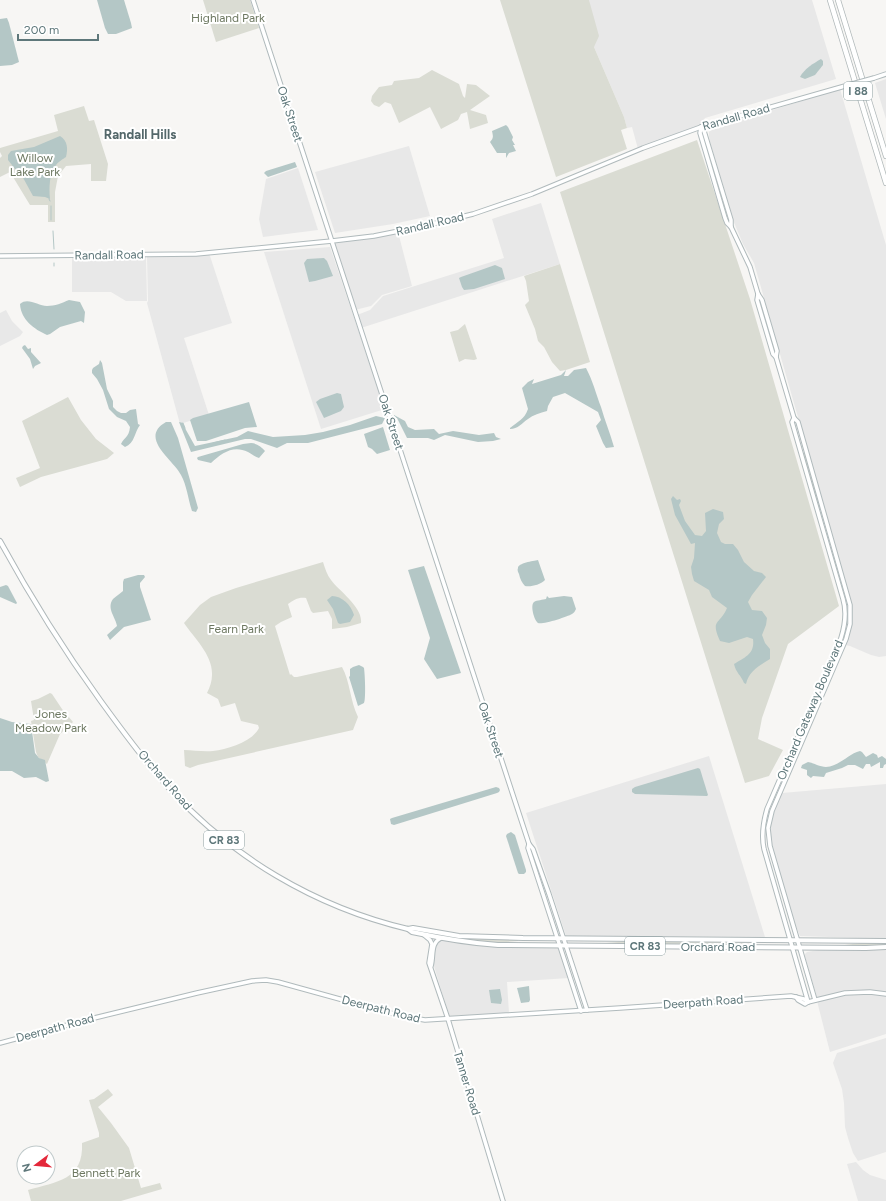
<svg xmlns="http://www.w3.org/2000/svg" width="886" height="1201" viewBox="0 0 886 1201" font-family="Figtree,sans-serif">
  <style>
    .built { fill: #e8e8e8 }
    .green { fill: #dadcd3 }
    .water { fill: #b4c7c6 }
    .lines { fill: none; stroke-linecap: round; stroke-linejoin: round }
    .stream { stroke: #b4c7c6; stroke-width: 1 }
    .secondary-casing { stroke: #b0babc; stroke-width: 5.5 }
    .primary-casing { stroke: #afb8ba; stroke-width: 6 }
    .highway-casing { stroke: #b1b9ba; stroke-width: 6 }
    .secondary { stroke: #fff; stroke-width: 3.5 }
    .primary { stroke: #fff; stroke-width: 4 }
    .highway { stroke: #fff; stroke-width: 4.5 }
    .secondary-bridge-casing { stroke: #b0babc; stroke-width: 5.5; stroke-linecap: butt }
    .secondary-bridge { stroke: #fff; stroke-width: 3.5 }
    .labels { text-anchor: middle; stroke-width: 4; stroke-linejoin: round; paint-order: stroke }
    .shield { fill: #fff; stroke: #8ea0a2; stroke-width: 1 }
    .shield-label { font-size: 11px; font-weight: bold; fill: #5e777a }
    .park-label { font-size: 12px; fill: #6d7861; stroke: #fff }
    .street-label { font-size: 12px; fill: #5e777a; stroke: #fff }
    .neighbourhood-label { font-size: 13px; font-weight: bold; fill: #54686b; stroke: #fff }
  </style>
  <rect width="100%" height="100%" fill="#f7f6f4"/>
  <g class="built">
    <path d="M589,0H812L836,79L705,118L700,126L638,149L632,127L627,128L624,117L594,47Z"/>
    <path d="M886,79V119L875,83Z"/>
    <path d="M840,89L886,245V656L879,657L871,655L850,646L845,645L850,632L852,616L849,596L754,263L743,244L733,220L710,142L709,136V132L711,130L719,126L724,125Z"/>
    <path d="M409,146L430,216L393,224L335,233L315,172Z"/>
    <path d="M298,168L318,230L263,237L259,219L266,179Z"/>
    <path d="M541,203L560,264L361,328L357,315L370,310L383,296L504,258L492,219Z"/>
    <path d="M398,232L412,286L382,295L371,306L355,310L333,242Z"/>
    <path d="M330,247L385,409L321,429L264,252Z"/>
    <path d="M209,253L232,323L184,338L209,415L180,424L147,303L148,301L147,256Z"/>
    <path d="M146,256L147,301H126L111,292H72V257Z"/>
    <path d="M6,310L12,321L23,332L20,336L0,346V313Z"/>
    <path d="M709,756L765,937L566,936L526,813Z"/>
    <path d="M886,784V938H859L800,936L792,917L770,842V827L773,812L782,793Z"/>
    <path d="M441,940L470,945L559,946L569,978L507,982L509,1013L449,1016L434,966L433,959L435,945L438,941Z"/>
    <path d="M818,950H886V1034L830,1052L818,1005L816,994L805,957V954L807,952Z"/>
    <path d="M886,1038V1152L858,1161L853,1153L848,1138L845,1127L844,1103L842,1089L833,1063L837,1053Z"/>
    <path d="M856,1162L863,1170L870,1175L886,1180V1201H858L847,1164Z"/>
  </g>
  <g class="green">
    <path d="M203,0H250L259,28L216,42Z"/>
    <path d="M500,0H589L599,36L594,47L624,117L627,128L621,130L627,149L556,177Z"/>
    <path d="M432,70L459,84L463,96L465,98L467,84L476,85L490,96L470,110L486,115L488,123L470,129L467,112L461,114L458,120L441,129L430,107L399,123L391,104L385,102L379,107L374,105L371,101L372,96L379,87L392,85L394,81L419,78Z"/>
    <path d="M84,106L89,121L94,120L108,164L106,181H91V164L66,166L58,176L55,192V222H48V205H30L10,172L0,177V158L2,156L0,152V148L58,131L54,115Z"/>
    <path d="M697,140L750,299L839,606L788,644L762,718L758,739L783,750L769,776L745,783L560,192Z"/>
    <path d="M560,264L590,362L566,370L560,371L552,362L544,347L538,341L535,329L525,305L529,301L526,281L524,276Z"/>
    <path d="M465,324L477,359L474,360L465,359L459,362L450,332L458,330Z"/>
    <path d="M68,397L81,420L96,439L114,453L107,459L41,477L20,487L16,478L40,468L22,421Z"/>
    <path d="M805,452L820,505V514L803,453Z"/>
    <path d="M323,562C325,568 327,575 331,580C339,591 363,607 361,623L347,627L332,629V619L328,611L313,613L311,611L306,598C298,597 294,600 288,604L292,617L281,622L275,626L290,675L291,674L294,677H297L342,667C350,681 350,701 358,717L353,730L198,765L190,768L185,766L184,750C193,750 203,752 213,751C228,749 252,742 259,728L258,725L241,721L235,703L221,707L218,699L207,693C210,687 212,681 212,675C213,655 194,638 184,623L200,605L211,597L236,588Z"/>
    <path d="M50,693L52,694L62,709L73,722L60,734L47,764L38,757L36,752L31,721L34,720L31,701L38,699Z"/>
    <path d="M430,933L473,938L518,940V941L493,943L472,941L430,934Z"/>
    <path d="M630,941L752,942V943L725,945L606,944V943Z"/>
    <path d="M861,943H886V945L836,946Z"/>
    <path d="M108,1089L113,1095L98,1107L111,1123L129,1148L141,1188L160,1183L162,1189L121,1201H31L28,1190C56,1182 84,1180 82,1143L99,1137V1133L89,1100L94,1099Z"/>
  </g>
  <g class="water">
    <path d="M97,0H124L131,23L132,28L116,34H108L105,28Z"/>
    <path d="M7,18L9,23L19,62L12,65L0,66V19Z"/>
    <path d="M821,59L823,61V65L815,75L805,79L800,77C804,69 814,63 821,59Z"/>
    <path d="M506,125L508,127L513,137L512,140L515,145H513L516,151L509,153L506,158V153H497L490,142C494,138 493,136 492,131Z"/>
    <path d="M60,136C68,141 68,149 66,157C63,159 58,162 56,165C49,174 49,188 50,199L45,197L33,196L21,174L15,169L8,160V155L11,151L34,147Z"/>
    <path d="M295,162L297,167L268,177L264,173L266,171Z"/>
    <path d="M324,258L327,261L333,276L315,281L309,282L304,263L307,259Z"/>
    <path d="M495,265L502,268L505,279L474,289L464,290L462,287L459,278L461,277Z"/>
    <path d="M69,300L80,302L85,312L84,323L81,321L60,327L50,334L47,335C34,329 21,320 20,304C28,297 38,306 47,306C55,306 62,303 69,300Z"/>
    <path d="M25,345L28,349L31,348V352L41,363L35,366L33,369L30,359L22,348L23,346Z"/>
    <path d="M100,360L102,363L107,389L113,401V407L117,411L121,413H126L130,410L136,409L138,424L140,425C134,433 135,443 125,447L121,444C124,437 129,438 130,427L126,421L117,417L109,409L103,390L97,379L92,373V370L93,368L99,364Z"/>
    <path d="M586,368C593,381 596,394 601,407C605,421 610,433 614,447L606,448L603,443L596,426L601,420L598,412L565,393L553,397L548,406L547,411C540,413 533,415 528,419C522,423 518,429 510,429V428C518,421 524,420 528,409L522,388L528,382L534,379L532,384L561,375L566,370L564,376H568L574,370Z"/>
    <path d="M337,393L341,394L344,407L341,411L324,418L316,402L320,399Z"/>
    <path d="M249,402L257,427L245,428L206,441H197L190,420L193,418Z"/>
    <path d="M394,415L405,421L408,427L415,430L434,429L439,434L453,431L479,435L494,433L496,437L501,439L493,441L478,442L445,435L434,440L428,438H407L397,418H394Z"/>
    <path d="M376,416L385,418L382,424L308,443H287L277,448L251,439H245L191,452L179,422L183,423L186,430L195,446L237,437L248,431L273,437L305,435L323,432L350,425Z"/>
    <path d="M166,422H171L178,438L198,508L196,512L192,511C188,499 187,486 181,475C174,460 138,438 166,422Z"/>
    <path d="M383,427L390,450L377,454L372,449L368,447L364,434Z"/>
    <path d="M251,443C256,443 262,447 265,451L259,458C255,457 252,454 248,452C233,445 222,453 211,463L198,460L197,458L198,457L243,444Z"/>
    <path d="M673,496L677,500L680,499L681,501L679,505L685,521L695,535L702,536L706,531L705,513L713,509L723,512L724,519L719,524L717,533L721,542L725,544H733L738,550L744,562L754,571L762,573L766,577L752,595L748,602L752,610L762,611L767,618L766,625L762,635L765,643L770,649V659C759,666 749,671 746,684L744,683C741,675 736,673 734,664C745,657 755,654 753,639L747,637L729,643L720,641C710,619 720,625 727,608L712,597L709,590L694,581L692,574L691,567L694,558L695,543L691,544L675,515L671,499Z"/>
    <path d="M538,560L545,580C540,585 531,587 525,586C522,583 520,579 519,574C518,572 517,570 518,568C518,563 533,561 538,560Z"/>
    <path d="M424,566L461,673L437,679L424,659L430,638L408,570Z"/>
    <path d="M138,575H144L145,577L140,583V587L151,620L124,627L110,640L107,635L117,626C116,618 106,608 113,599C116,596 120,594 123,591V582L124,579Z"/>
    <path d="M6,585L8,586L17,603L16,604L0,597V587Z"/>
    <path d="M332,596C342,596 351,605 354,615L350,622L340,624L338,623L333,609L327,600Z"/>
    <path d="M547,596L549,598L564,596L572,597L576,609C575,611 574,613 572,614C567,617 542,625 538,623C534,620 530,605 534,602C537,600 543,600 546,599Z"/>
    <path d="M359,665L363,667L364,668C365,675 366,699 364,703L358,706L349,677L350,676V669L353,667Z"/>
    <path d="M0,718L12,722L31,724L35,753L39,758L45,760L49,781L46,782L36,777L24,778L12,771H0Z"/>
    <path d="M860,751L862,752L866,757L873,753L877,755L878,758L882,756L886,759V764L884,765L883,768H880V762L871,767L870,764H866L863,769L855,765H848L842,768L826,773L824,777L813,776L811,778L807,775V770L801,768L802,765L808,762C814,763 820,767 826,767C840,766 848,754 860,751Z"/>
    <path d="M698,768L700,769L708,795L707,796L635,794L632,792V789L635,787Z"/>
    <path d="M496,787L499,788L500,790L499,792L497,793L394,825L391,824L390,819L392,818Z"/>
    <path d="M511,832L515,835L526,870V872L524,874H519L518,873L506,836L507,834Z"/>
    <path d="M529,986L530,1000L529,1002L521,1003L517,988Z"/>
    <path d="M500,989L502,1000L501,1004L491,1003L489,990Z"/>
  </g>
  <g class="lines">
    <g class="stream">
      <path d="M49,199L50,201"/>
      <path d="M51,220V206"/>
      <path d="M53,231L54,249"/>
      <path d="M54,266V263"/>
      <path d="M183,423L185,428"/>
      <path d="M213,443L225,440"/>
    </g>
    <g class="secondary-casing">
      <g id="secondary">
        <path d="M253,0L529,844L528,848L581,1011"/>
        <path d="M874,78L886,74"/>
        <path d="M701,127L700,133L725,218L727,223L731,227L750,267L758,294L762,300L777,351L776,357L794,418L798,422L850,605V624L846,639L772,811L768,828L770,846L815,1000"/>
        <path d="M701,127L704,131L731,220V227"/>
        <path d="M0,256L196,254L332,241L374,236L424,226L473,214L532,194L643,148L701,127L845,86"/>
        <path d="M758,294L757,300L773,354L776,357"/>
        <path d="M794,418L792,422L843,599C847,612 845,625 841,638L767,809C763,823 761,835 764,849L808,1002"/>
        <path d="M529,844L533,849L549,894L587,1010"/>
        <path d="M424,935L430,940L432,944L429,963L448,1019L503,1201"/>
        <path d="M431,966C434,956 430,943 441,938"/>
        <path d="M796,997L798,1000L805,1004L808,1002L845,993L870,992L886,994"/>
        <path d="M0,1043L86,1020L197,993L252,981L266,980L278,982L401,1016L425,1020L620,1008L791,996L804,999L808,1002"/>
      </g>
    </g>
    <g class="primary-casing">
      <g id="primary">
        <path d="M0,541C30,596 63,649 100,700C121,729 143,759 167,786C231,857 315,907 408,929L413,928L459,936L523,938L886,941"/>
        <path d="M408,929L412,932C440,938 469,943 498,945L866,948L886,947"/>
      </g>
    </g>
    <g class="highway-casing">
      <g id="highway">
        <path d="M830,0L886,183"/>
        <path d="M838,0L886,156"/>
      </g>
    </g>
    <use href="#secondary" class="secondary"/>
    <use href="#primary" class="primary"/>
    <use href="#highway" class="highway"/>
    <g class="secondary-bridge-casing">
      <path id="secondary-bridge" d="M845,86L874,78"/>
    </g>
    <use href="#secondary-bridge" class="secondary-bridge"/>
  </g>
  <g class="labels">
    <g class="shield">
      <rect x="844" y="82" width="28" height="18" rx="3"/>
      <rect x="204" y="831" width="40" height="18" rx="3"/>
      <rect x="625" y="937" width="40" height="18" rx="3"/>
    </g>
    <g class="shield-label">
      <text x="858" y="95">I 88</text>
      <text x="224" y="844">CR 83</text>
      <text x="645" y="950">CR 83</text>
    </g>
    <g class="park-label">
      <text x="228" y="22">Highland Park</text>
      <text x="35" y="162">Willow<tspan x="35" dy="14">Lake Park</tspan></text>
      <text x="236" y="633">Fearn Park</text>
      <text x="51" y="718">Jones<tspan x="51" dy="14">Meadow Park</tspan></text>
      <text x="106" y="1177">Bennett Park</text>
    </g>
    <g class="street-label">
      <text transform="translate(290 114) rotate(72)" y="4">Oak Street</text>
      <text transform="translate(736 117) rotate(-16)" y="4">Randall Road</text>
      <text transform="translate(430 224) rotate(-13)" y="4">Randall Road</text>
      <text transform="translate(109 255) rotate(-1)" y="4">Randall Road</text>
      <text transform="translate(391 422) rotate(72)" y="4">Oak Street</text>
      <text transform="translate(810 710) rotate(-67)" y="4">Orchard Gateway Boulevard</text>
      <text transform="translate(491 730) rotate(72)" y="4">Oak Street</text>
      <text transform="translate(165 780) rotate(49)" y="4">Orchard Road</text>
      <text x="718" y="951">Orchard Road</text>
      <text transform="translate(703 1002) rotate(-4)" y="4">Deerpath Road</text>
      <text transform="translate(381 1009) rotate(14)" y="4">Deerpath Road</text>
      <text transform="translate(55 1028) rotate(-15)" y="4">Deerpath Road</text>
      <text transform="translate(467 1083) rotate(73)" y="4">Tanner Road</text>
    </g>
    <g class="neighbourhood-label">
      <text x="140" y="139">Randall Hills</text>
    </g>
  </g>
  <g transform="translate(36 1165) rotate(254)"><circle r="19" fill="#ffffff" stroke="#bfc9ca"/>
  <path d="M0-3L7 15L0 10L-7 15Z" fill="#e4283a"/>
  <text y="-6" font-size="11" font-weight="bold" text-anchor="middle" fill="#5e777a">N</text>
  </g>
  <path d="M18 34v6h80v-6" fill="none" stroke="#5e777a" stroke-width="2"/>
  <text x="24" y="34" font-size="12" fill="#5e777a" stroke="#ffffff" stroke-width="3" paint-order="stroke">200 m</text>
</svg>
